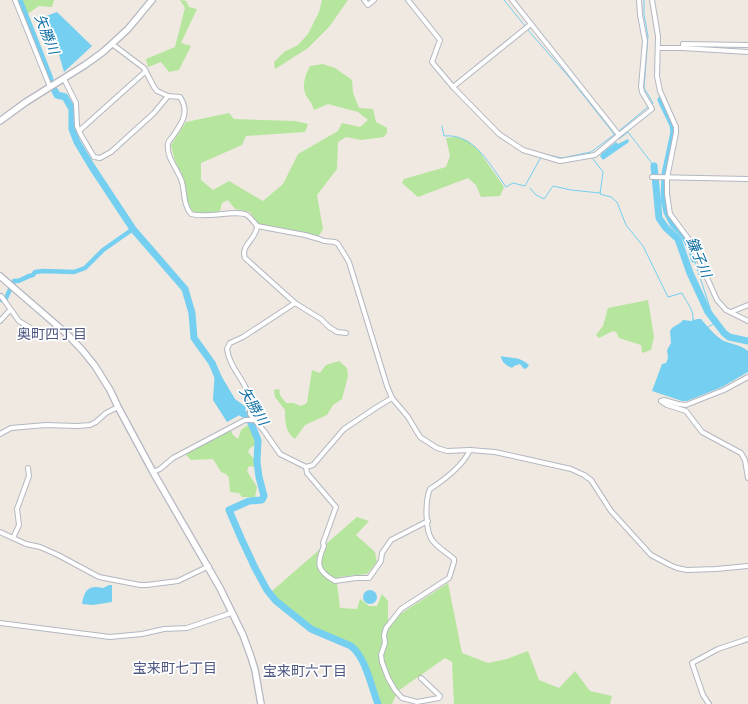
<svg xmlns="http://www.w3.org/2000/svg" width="748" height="704" viewBox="0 0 748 704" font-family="'Exo 2','Noto Sans JP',sans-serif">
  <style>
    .green { fill: #b6e59e }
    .water { fill: #75cff0 }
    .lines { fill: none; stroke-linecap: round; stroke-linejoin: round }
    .stream { stroke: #75cff0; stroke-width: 1 }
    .canal { stroke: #75cff0; stroke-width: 4.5 }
    .river { stroke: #75cff0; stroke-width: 7 }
    .street-casing { stroke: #b4b7c1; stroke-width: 6 }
    .secondary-casing { stroke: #b4b7c1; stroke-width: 8 }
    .street { stroke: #fff; stroke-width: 4 }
    .secondary { stroke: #fff; stroke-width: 5.5 }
    .labels { text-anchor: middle; stroke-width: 3.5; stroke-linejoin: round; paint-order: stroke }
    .water-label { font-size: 14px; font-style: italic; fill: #0d6fa3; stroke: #fff }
    .neighbourhood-label { font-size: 14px; fill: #4d5680; stroke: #fff }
  </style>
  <rect width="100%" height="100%" fill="#efe9e1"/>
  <g class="green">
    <path d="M17,0H54L52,7L39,6L24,16Z"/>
    <path d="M180,0L186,1L189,7L197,9L181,43L191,46L179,70L169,72L161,62L148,67L146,59L175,47L185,8Z"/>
    <path d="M322,0H348L329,27L308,48L275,69L274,62L284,52L298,45L308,34L319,12Z"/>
    <path d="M323,64L335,68L352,80L353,93L359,108L373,109L376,122L387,128V133L384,137L361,140L346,137L338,142L337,169L317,195L323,229L318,237L259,225L250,212L235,209L228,200L222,203L220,211L213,213H196L191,210L187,200L184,180L174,158L171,145L186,122L229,113L234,119L295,121L308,124L305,132L246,136L242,145L201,163V180L213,190L229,181L263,201L283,184L298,154L338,131L342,123L360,127L368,120L358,112L328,104L314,110C312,102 308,100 305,93C302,85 306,73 310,66Z"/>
    <path d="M456,137L468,141L479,151L504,187L500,196L481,197L476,185L468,178L418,197L402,183L404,179L446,167L450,156L446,138Z"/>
    <path d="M648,300L654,337L651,350L642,353L641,345L619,338L616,332L613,331L599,338L596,335L603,326L608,308Z"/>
    <path d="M339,361L347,368L348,376L342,399L333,405L327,415L305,425L295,439C285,432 285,421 285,410L275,397L274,390L279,389L280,395L286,403H293L301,406L307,403L312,370L320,373L326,365Z"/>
    <path d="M252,422L262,441L250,448L248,452L254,459L255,467L249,466L247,471L257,487L255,497H242L239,493L230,492L229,478L226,474L221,472L213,459L191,460L186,455L188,452L231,430L233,435L238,439L241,430Z"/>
    <path d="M357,517L369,521L356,535L375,552L377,562L367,574L339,577L337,583L340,608L357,609L360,599L369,606H377L382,594L388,601V622L448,583L462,653L488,663L507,659L528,651L539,680L559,688L575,671L590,691L612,696L610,704H454L452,662L445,658L398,691L392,704H380L355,645L312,626L281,602L272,591Z"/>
  </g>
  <g class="water">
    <path d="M57,12L92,46L64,72L58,51H55L41,18Z"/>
    <path d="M628,139L629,142L603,160L600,156L602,153L616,142L618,144Z"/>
    <path d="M693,319L695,320L697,319H701C707,326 715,336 724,341C732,344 741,345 748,351V372L722,387L687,401H682L652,391L662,364L666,363L668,358L667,350L671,343L670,331L672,328L680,323L683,320L692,321Z"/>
    <path d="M501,356C513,359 519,356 529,365L527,368L524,369L520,364L514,366L512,368C507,366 501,362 501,356Z"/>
    <path d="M216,367L235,399L246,407L245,412L227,422L213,400L215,369Z"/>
    <path d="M109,585H112V602L93,605L82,604C84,591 88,584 103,588Z"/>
    <circle cx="370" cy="597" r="7"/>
  </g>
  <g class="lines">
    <g class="stream">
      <path d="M504,0L525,26"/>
      <path d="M644,0V15L648,36L644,88L653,103L652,104"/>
      <path d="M527,29L569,77L614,134"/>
      <path d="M442,126L444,136C474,133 490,165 506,187L513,183L525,186L541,157"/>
      <path d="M620,130L649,106"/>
      <path d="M619,139L628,132L654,166"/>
      <path d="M543,154L562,158L591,152L615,134"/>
      <path d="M593,159L603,172L600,194L611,197L617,202L626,225L643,246L668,297L682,293C686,302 694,309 693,320"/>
      <path d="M530,188L536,195L544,199L553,186L571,190L600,193"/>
      <path d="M694,259L715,323L708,327"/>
    </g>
    <path class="canal" d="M0,300L6,298L14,281C22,282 25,276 33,275L35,272L43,271L74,272L85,268L103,250L133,229"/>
    <g class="river">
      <path d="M19,0L50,79"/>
      <path d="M55,91L57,95L65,97L72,109V129L77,142L92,167L133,229L185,289L192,313L194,338L212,363L218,377"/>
      <path d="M661,100L673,125L674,132L665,174L664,200L667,212L673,224L684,235L692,250L694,259"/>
      <path d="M654,166L659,218L666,228L678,239L690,273L708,312L724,333L729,337L748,341"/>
      <path d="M237,406L242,413L248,416L258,440L257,462L259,477L264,496L262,500L249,501L229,510L241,538L255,568L267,590L276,601L311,629L351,646C366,658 371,686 378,704"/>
    </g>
    <g class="street-casing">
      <g id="street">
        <path d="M15,0L50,87"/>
        <path d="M364,0L368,5L374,0"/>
        <path d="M408,0L440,40L432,62L453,87L499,134L523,150L560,161L595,155L619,135L652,109L642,92L641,87L645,41L640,15L639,0"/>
        <path d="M512,0L619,135"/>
        <path d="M652,0L658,36L657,76L660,91L676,127V133L667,178V194L670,214L691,242L717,300L726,310L748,321"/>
        <path d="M112,44L144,68L154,87L157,91L168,96L180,97C190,112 182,123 173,136C171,139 168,141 168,144C166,158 178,169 182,182C185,193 183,204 191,214C207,219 236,209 247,215C251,218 254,222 257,226L305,235L319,239L324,241L335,242L338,244L349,262L387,386L392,398L408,417L420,437L437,448L447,451L470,450L495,452L571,469L584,475L591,480L611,511L651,555L670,565L677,568L687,570L716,569L748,566"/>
        <path d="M658,48H683L748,52"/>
        <path d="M683,48V44L748,45"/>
        <path d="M64,79L76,103L77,126L81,135L94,157L100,158L111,152L154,113L168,96"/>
        <path d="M453,87L531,24"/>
        <path d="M79,131L146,71"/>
        <path d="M652,177L748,179"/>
        <path d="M257,226C257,239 240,245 245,258L295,303L321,319L329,327L337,332L346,333"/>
        <path d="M1,296L19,321L34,330"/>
        <path d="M295,303L243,337L230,343L227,349C231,375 254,384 250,414L264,431L280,454L306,467L313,465L344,429L377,407L392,398"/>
        <path d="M731,312L748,305"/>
        <path d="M0,321L10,310"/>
        <path d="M661,401L667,405L686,411L702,432L741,453L745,460L748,478"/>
        <path d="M661,401L664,400L678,404L686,405L724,390L748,377"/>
        <path d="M0,434L11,428L46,425L77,426L90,425L96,422L106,413L118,407"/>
        <path d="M306,467L307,473L336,507L323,543L324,546C316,564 317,571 335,581L356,578H369L381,561L382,553L391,540L428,521"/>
        <path d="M153,472L160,469L173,458L245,420H255"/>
        <path d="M0,532L26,544L40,547L58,555L99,577L140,585H147L178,581L209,566"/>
        <path d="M13,538L19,525L17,509L29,476L28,468"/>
        <path d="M0,623L110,637L142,634L164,629L187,628L231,613"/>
        <path d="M421,678L440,696L439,698L417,702L402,698L395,690L388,678L382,662L381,655L385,643L384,635L386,628L401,609L449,578L454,562V559C447,553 437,547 432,540C425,530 425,500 430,489C444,480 463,465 470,450"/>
        <path d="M709,704L703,695L692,663L718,649L748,639"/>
      </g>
    </g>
    <g class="secondary-casing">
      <g id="secondary">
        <path d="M0,121L26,102L85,65L103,52L128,29L152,0"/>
        <path d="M0,276L67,334L83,351L95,366L110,390L118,407L153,472L220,588L243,635L251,657L255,670L261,704"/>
      </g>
    </g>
    <use href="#street" class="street"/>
    <use href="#secondary" class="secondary"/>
  </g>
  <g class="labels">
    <g class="water-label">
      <text transform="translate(47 34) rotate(68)" y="5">矢勝川</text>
      <text transform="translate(699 257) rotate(67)" y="5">鎌子川</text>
      <text transform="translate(254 406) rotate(59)" y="5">矢勝川</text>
    </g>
    <g class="neighbourhood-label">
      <text x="52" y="339">奥町四丁目</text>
      <text x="175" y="673">宝来町七丁目</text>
      <text x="305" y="676">宝来町六丁目</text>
    </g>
  </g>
</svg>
